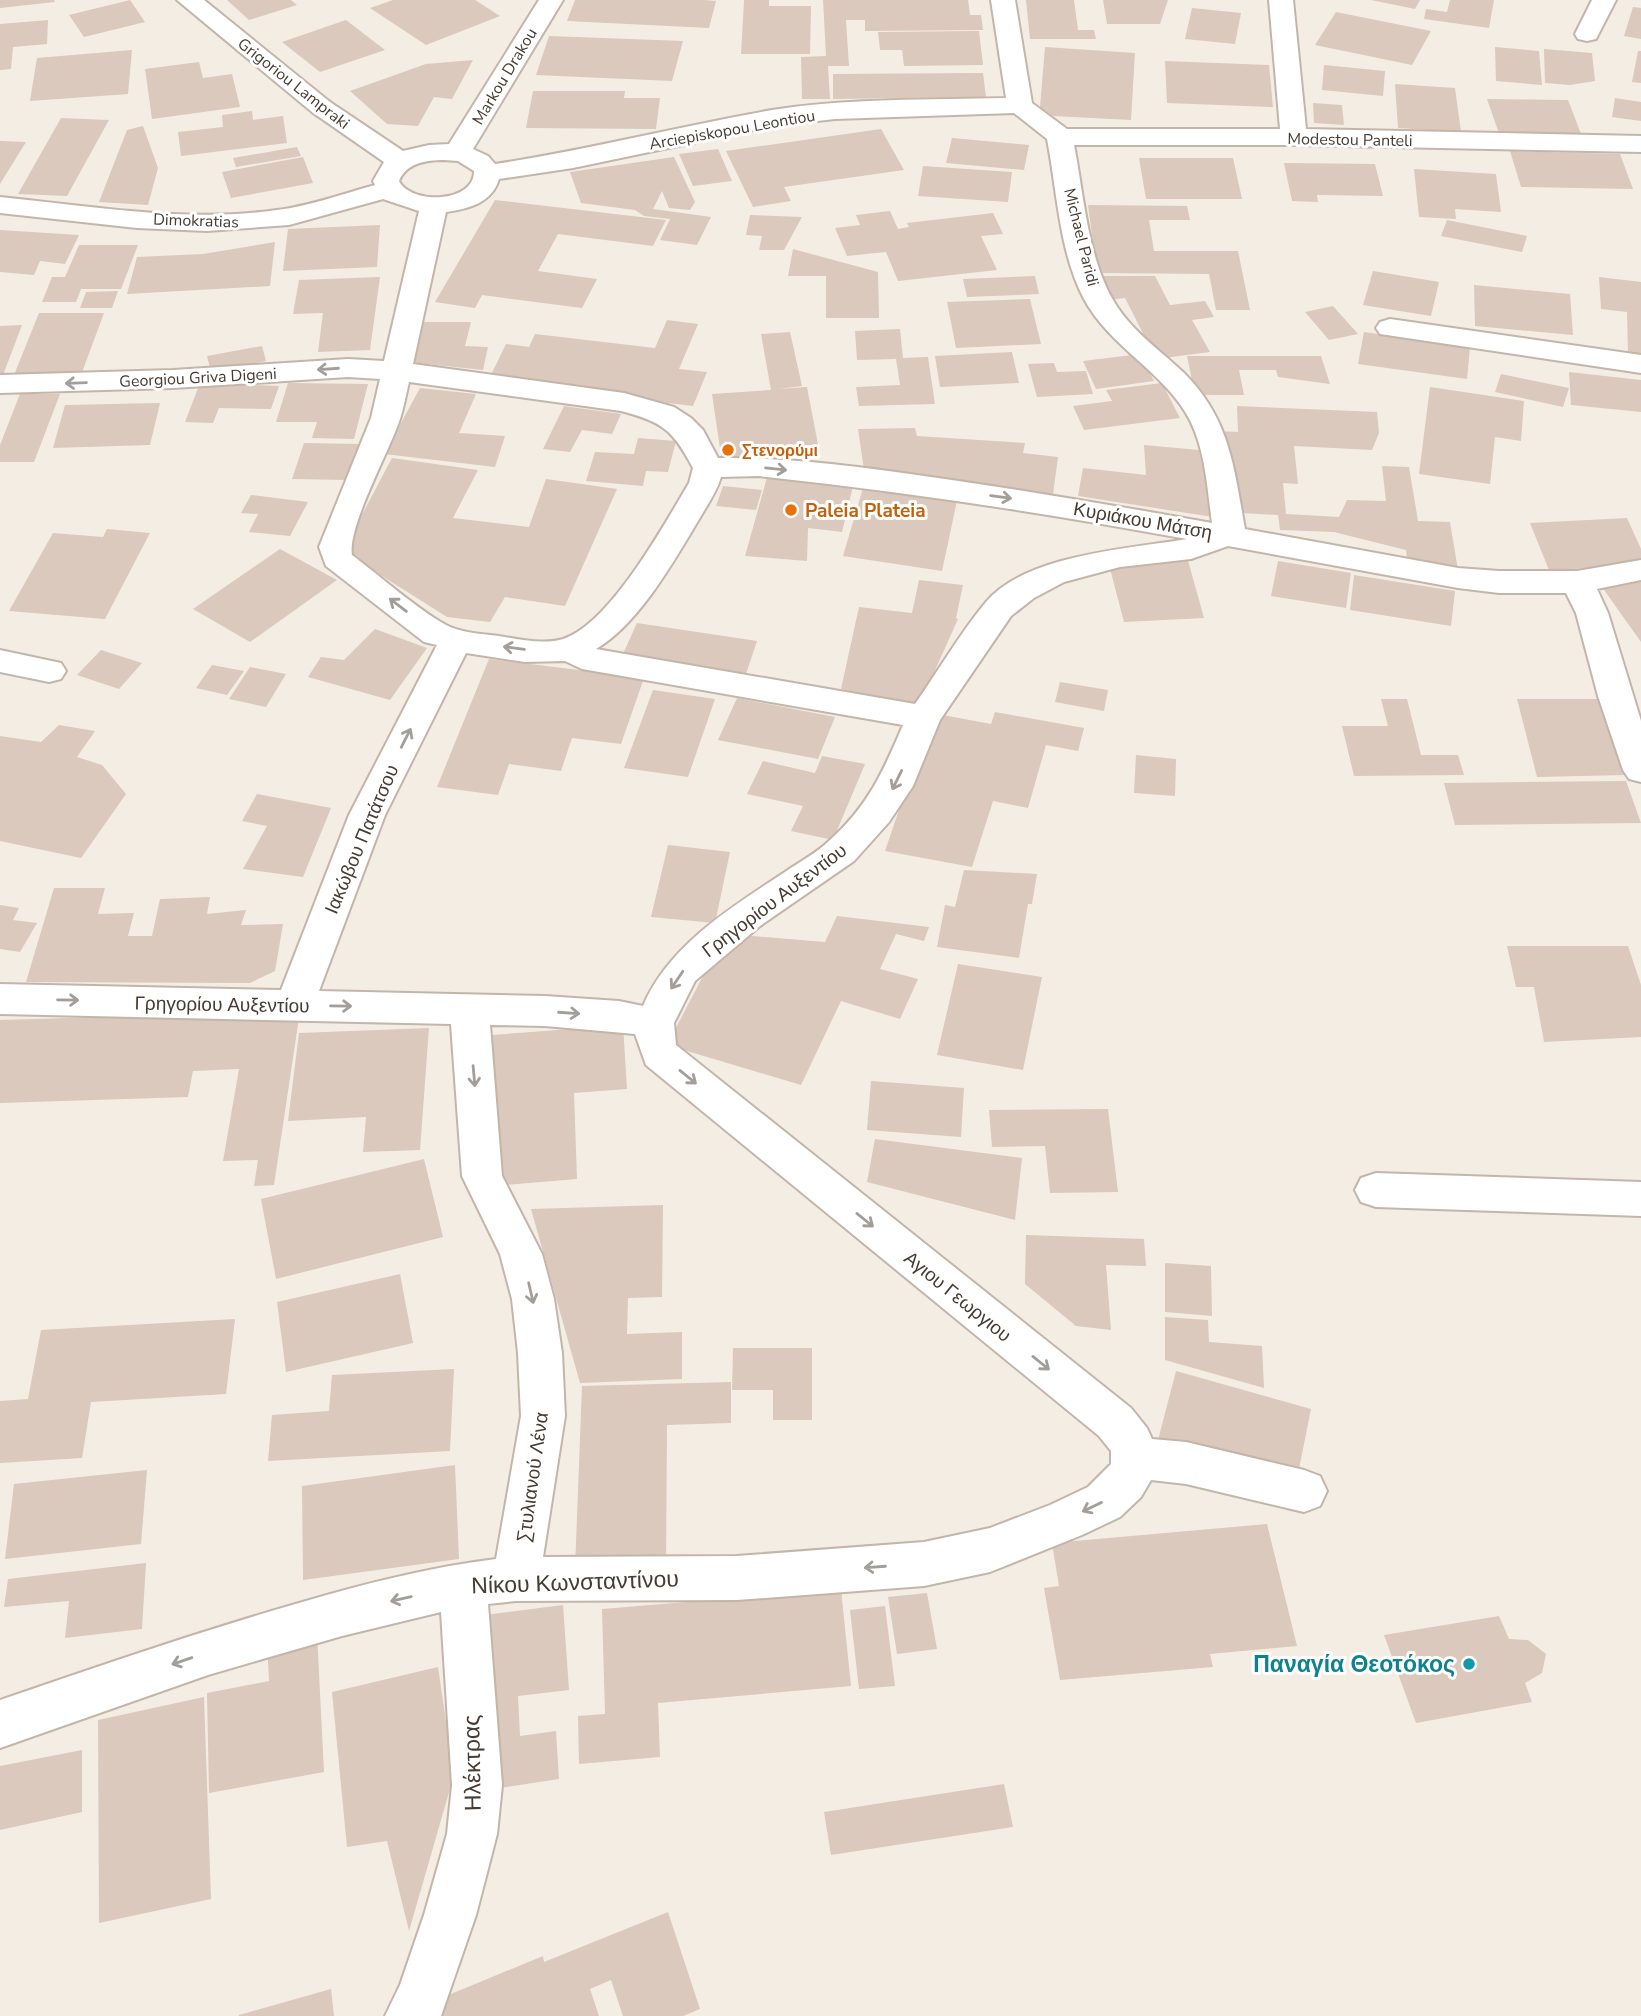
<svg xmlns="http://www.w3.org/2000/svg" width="1641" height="2016" viewBox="0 0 1641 2016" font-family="'Nunito Sans',sans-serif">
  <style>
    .building { fill: #dac9bc }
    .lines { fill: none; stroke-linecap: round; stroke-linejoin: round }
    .minor-casing { stroke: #c3b5a9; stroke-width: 4 }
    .minor { fill: #fff; fill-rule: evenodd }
    .oneway { stroke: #a39e99 }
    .food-dot { fill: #e8710a; stroke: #fff; stroke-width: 2.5 }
    .culture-dot { fill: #0f9aa8; stroke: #fff; stroke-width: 2.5 }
    .labels { text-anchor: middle; stroke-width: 6; stroke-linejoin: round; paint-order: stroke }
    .far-street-label { font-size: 16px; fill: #473c33; stroke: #fff }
    .far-food-label { font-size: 16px; font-weight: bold; fill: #c56008; stroke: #fff; text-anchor: start }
    .food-label { font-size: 19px; font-weight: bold; fill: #c56008; stroke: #fff; text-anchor: start }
    .street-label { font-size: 19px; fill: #473c33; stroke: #fff }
    .near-street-label { font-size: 23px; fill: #473c33; stroke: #fff }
    .near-culture-label { font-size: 23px; font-weight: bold; fill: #0d838f; stroke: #fff; text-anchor: end }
  </style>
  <rect width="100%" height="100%" fill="#f4ede4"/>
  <g class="building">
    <path d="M0,0H54L55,2L0,8Z"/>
    <path d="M130,0L145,22L84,37L69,15Z"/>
    <path d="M227,0H291L297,5L249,20Z"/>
    <path d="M393,0H475L500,16L426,45L370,8Z"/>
    <path d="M575,0H703L716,1L709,28L567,21Z"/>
    <path d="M744,0H769V6H811L810,54H741Z"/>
    <path d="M823,0H968L970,15H981L983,30L865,31V20H846L849,66H828L830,99H802L801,57L826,56Z"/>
    <path d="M1026,0H1074L1078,30H1094L1096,39H1030Z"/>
    <path d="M1103,0H1168L1160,24H1107Z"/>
    <path d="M1371,0H1420L1415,9Z"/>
    <path d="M1450,0H1494L1489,28L1424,19L1426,9L1447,12Z"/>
    <path d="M1633,7L1641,8V39L1624,36Z"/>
    <path d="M1192,8L1241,13L1235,44L1185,39Z"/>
    <path d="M1336,12L1431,31L1412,65L1315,45Z"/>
    <path d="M48,20L47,44L13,47L11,69L0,70V24Z"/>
    <path d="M346,20L385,50L320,72L282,42Z"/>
    <path d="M979,31L983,65L904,66L902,50H880L878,32Z"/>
    <path d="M549,36L683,41L672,81L536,75Z"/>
    <path d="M1045,47L1135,53L1131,120L1053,116L1040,107Z"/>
    <path d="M1495,47L1539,51L1542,85L1496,81Z"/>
    <path d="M1544,49L1592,53L1595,81L1570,85L1545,83Z"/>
    <path d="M132,50L128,94L30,101L37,58Z"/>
    <path d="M1638,51H1641V83L1632,82Z"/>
    <path d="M473,60L452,99L434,97L418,126L387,124L350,91L426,64Z"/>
    <path d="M1165,61L1269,65L1273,107L1167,103Z"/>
    <path d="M199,62L203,78L232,74L240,107L152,119L145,69Z"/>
    <path d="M1324,65L1385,71L1383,96L1322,90Z"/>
    <path d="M983,73L986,97L833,99V74Z"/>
    <path d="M1395,84L1455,88L1461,132L1398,128Z"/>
    <path d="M533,91H625L624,98H660L656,129L526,128Z"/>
    <path d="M1615,98L1641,102V121L1612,117Z"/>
    <path d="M1487,99L1568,100L1583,139H1501Z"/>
    <path d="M1313,103L1342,105L1344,125L1314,123Z"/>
    <path d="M252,111L253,120L283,116L287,143L181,156L178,132L223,127L222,115Z"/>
    <path d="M61,118L109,120L67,196L18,194Z"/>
    <path d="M143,126L158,168L148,205L99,202L127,130Z"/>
    <path d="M881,129L904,170L784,187L791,201L753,207L726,151Z"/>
    <path d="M952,138L1029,145L1024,170L946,163Z"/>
    <path d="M0,141L26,142L0,184Z"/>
    <path d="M297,147L301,156L236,167L233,158Z"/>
    <path d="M718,149L732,181L693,186L679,154Z"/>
    <path d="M1510,151L1620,154L1633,189L1521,187Z"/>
    <path d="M303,157L313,183L231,198L222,172Z"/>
    <path d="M674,157L695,202L690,210L669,208L662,191L653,209L711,217L697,245L660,240L670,219L644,216L635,210L581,203L570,172Z"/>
    <path d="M1139,158H1233L1242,199H1146Z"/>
    <path d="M1284,163L1375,164L1383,196L1317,195L1318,202L1292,201Z"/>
    <path d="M923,166L1012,172L1008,202L918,196Z"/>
    <path d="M1414,169L1496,174L1501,212L1455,209L1456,219L1419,217Z"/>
    <path d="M495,200L666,220L653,246L558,234L538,271L597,279L582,308L482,295L475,308L435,302Z"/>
    <path d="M1088,205L1187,206L1190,220H1149L1154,251H1238L1250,310H1216L1209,274L1097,273Z"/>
    <path d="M890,211L898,229L909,227L907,223L993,213L1003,234L981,236L997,270L898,281L886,252L847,256L835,228L860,225L856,215Z"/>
    <path d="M750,215L802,217L784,250H759L762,236L746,235Z"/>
    <path d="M1447,220L1527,236L1522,252L1441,236Z"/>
    <path d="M380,225L377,267L283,271L288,229Z"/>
    <path d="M0,230L79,235L65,264L40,261L34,275L0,272Z"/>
    <path d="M275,242L270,286L127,294L137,257L203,254Z"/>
    <path d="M79,245H138L121,289H81L76,302H42L52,277H65Z"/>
    <path d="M793,249L878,272L879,318H826V276H788Z"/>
    <path d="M1373,271L1439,282L1431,316L1363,305Z"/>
    <path d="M1035,276L1039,294L967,297L963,279Z"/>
    <path d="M1096,276H1155L1170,305L1205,301L1214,317L1192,320L1210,352L1156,359L1125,298L1109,300Z"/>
    <path d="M380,277L370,350L318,352L323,313L293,314L299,280Z"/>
    <path d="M1599,277L1641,282V356L1628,354L1627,312L1601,309Z"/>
    <path d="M1474,285L1570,294L1573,335L1475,326Z"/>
    <path d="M118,291L112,308H80L86,292Z"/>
    <path d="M1030,299L1041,344L956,348L947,302Z"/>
    <path d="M1333,306L1358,334L1329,340L1305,312Z"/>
    <path d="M39,313H104L81,375H14Z"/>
    <path d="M667,320L698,324L679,369L707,372L693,406L488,381L506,344L529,347L535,334L655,348Z"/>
    <path d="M418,322H471L465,346L488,347L483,370L408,362Z"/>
    <path d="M22,325L0,383V326Z"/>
    <path d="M900,329L903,358L928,357L935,404L859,406L856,387L900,385L896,359L857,360L855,331Z"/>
    <path d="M790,332L802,386L778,389L807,387L820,455L722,462L712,394L771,390L761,334Z"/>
    <path d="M1364,332L1470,347L1467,379L1358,364Z"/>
    <path d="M262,346L266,361L211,372L207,356Z"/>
    <path d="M1012,352L1019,383L940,387L935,356Z"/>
    <path d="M1140,354L1154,381L1096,389L1083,361Z"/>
    <path d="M1187,356H1321L1330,384L1278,377L1276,370H1239L1244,395H1195Z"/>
    <path d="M1054,363L1057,372L1086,371L1093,394L1037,397L1028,364Z"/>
    <path d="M1569,372L1641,380V412L1571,405Z"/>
    <path d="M1501,374L1569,388L1563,407L1495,392Z"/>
    <path d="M200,383L279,386L271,409L219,408L213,423L185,422Z"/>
    <path d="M288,383L368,384L354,439L312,438L317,422H276Z"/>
    <path d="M1162,383L1180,418L1084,430L1073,406L1112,401L1106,390Z"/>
    <path d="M1430,387L1524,401L1521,441L1495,437L1490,484L1419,474Z"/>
    <path d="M420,388L476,394L459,433L505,436L495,467L384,454Z"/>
    <path d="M20,394H60L34,462H0V445Z"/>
    <path d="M160,403L150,445L53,448L65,405Z"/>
    <path d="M564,406L621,414L612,434L582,430L570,452L543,449Z"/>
    <path d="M1237,406L1377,412L1379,433L1372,450L1294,446L1298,484L1283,483L1286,514L1339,517L1347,500L1386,501L1382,466L1409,467L1418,521L1450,522L1458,570L1408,567L1406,550L1334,532L1280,530L1278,515L1241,513L1217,431L1238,432Z"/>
    <path d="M915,428L917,436L1025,443L1023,453L1058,457L1053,494L864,470L858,429Z"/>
    <path d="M638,438L676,441L668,472L646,471L643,486L586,481L595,452L634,454Z"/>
    <path d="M304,443L359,444L347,480L292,479Z"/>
    <path d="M1144,445L1199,450L1213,517L1078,496L1083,468L1146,475Z"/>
    <path d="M392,458L478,470L453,518L529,527L546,479L617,489L565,606L505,597L490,622L447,617L352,557L348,541Z"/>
    <path d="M768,474L853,486L842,532L808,528L807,561L745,556Z"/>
    <path d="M723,486L762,490L756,510L716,506Z"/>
    <path d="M863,488L957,501L942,571L843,556Z"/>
    <path d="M251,495L308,502L290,536L249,532L258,514L241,513Z"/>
    <path d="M1627,518L1641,549V566L1549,570L1530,523Z"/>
    <path d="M107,529L150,533L105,619L9,611L53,533L103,537Z"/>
    <path d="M280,549L337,580L250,642L193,609Z"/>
    <path d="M1187,557L1204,618L1124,622L1108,561Z"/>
    <path d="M1278,561L1351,573L1346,608L1271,596Z"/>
    <path d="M1354,575L1455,591L1451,626L1350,610Z"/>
    <path d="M919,580L963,585L956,618L958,619L919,706L841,689L859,607L912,613Z"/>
    <path d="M1641,581V642L1602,587Z"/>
    <path d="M637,623L757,641L745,677L622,656Z"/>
    <path d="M375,629L427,648L390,700L308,677L321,657L344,660Z"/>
    <path d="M101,650L142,663L119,689L77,675Z"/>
    <path d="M489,659L644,678L621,744L572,738L561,771L509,764L498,795L437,787Z"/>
    <path d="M212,665L244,671L227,695L196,688Z"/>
    <path d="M250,667L286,674L266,707L229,699Z"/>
    <path d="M1060,682L1108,690L1104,711L1055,702Z"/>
    <path d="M653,690L715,699L688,777L624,768Z"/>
    <path d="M737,698L835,717L818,759L718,740Z"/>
    <path d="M1381,699H1407L1421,755H1458L1464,775L1354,776L1342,726H1388Z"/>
    <path d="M1517,699H1600L1627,775L1537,777Z"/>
    <path d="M995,712L1084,728L1078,751L1046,745L1028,808L993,801L972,867L885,851L932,713L991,724Z"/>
    <path d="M59,725L95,731L77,757L102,765L126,794L81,858L0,841V736L41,742Z"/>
    <path d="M1136,755L1176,759L1175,796L1134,793Z"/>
    <path d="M822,756L865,764L833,840L791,831L803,806L747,794L763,761L815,773Z"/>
    <path d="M1626,781L1641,823L1455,825L1444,783Z"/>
    <path d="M257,794L331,808L303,877L243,869L267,826L242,821Z"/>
    <path d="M668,845L730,852L715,923L651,917Z"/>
    <path d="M964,870L1037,874L1032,904H1028L1019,958L937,947L945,905L955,907Z"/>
    <path d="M54,888H105L98,914L134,913L128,936H152L160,899L210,897L207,914L246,910L241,925L283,924L275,971L250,983L26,982Z"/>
    <path d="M0,905L19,908L13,920L37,923L20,952L0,949Z"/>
    <path d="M837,916L929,927L924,941L896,934L880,969L918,979L900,1019L841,1001L801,1085L667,1045L714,955L740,935L825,942Z"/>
    <path d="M1507,946H1628L1641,985V1037L1544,1042L1534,987H1516Z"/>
    <path d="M958,964L1042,977L1023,1070L937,1055Z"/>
    <path d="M300,1011L274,1185L254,1186L258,1160L223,1161L239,1069L193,1071L188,1097L0,1103V1020Z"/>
    <path d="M623,1025L627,1089L574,1093L577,1179L494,1186L492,1035Z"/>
    <path d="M429,1028L420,1150L363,1152L366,1117L288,1121L299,1033Z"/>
    <path d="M871,1081L964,1088L961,1137L867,1130Z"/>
    <path d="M1108,1109L1118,1192L1050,1193L1045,1146L992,1147L989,1110Z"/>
    <path d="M875,1139L1022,1158L1015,1220L867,1182Z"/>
    <path d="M424,1159L443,1237L276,1279L261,1199Z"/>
    <path d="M663,1205L662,1297L628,1298L627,1334L682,1332V1379L580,1383L531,1209Z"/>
    <path d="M1026,1235L1144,1239L1146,1266L1106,1265L1111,1330L1076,1326L1025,1284Z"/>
    <path d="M1165,1263L1211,1266L1212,1316L1165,1312Z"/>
    <path d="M400,1274L413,1343L286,1372L277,1302Z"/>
    <path d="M1165,1317L1208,1320L1209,1342L1262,1346L1264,1388L1165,1360Z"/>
    <path d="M235,1319L226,1394L91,1402L82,1458L0,1463V1401L28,1399L41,1330Z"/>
    <path d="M733,1348H812V1420H773V1390H732Z"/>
    <path d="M454,1369L450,1451L268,1461L272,1415L329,1411L332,1375Z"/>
    <path d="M1176,1371L1311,1409L1296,1484L1157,1444Z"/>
    <path d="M731,1382V1423L667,1425L666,1566L575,1569L582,1386Z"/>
    <path d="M455,1465L459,1559L303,1580L302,1486Z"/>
    <path d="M147,1470L141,1544L5,1559L14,1484Z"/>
    <path d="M1267,1524L1297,1646L1210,1654L1213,1667L1060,1680L1044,1588L1059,1586L1052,1543Z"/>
    <path d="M146,1563L142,1629L65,1638L69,1601L4,1607L8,1579Z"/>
    <path d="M841,1589L851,1686L658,1703L660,1757L579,1764L578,1716L605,1714L602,1609Z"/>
    <path d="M927,1593L937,1649L897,1654L888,1597Z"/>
    <path d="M563,1605L569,1690L518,1696L520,1736L556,1731L559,1779L493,1789L485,1615Z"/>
    <path d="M885,1606L895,1686L859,1689L850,1610Z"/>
    <path d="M1499,1616L1509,1639L1528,1640L1546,1654L1542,1673L1525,1683L1532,1702L1416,1723L1384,1635Z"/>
    <path d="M317,1633L324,1772L209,1793L207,1693L269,1681L267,1642Z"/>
    <path d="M438,1667L454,1775L409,1931L387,1841L347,1847L332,1692Z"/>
    <path d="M204,1697L211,1899L99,1923L98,1720Z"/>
    <path d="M82,1750V1812L0,1830V1766Z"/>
    <path d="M1004,1784L1013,1827L831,1855L824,1812Z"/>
    <path d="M668,1912L700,2009L683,2016H623L611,1980L590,1989L599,2016H438L434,2001L543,1956L544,1962Z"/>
    <path d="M331,1989L334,2016H239V2015Z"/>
  </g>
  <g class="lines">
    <g class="minor-casing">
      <g id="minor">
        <path d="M177,0H204L330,102L403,151L429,145L449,144L539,0H563L473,149L488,156L495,164C588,150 680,126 772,110C849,98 929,100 1006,98L991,0H1015L1032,103L1067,129H1280L1269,0H1293L1306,129L1641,136V152L1294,145H1074C1084,195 1087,255 1113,300C1130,330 1160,350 1184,373C1230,419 1234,468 1245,529L1458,568L1499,571H1577L1641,560V580L1597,589L1608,613L1641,721V782L1629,779L1623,770L1598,696L1576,613L1566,593H1499L1458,588L1228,546L1191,559L1120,567L1064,582L1034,598L1011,616L940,720L913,786L889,822L854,861L760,926L695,981L674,1023L676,1045L1131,1408L1147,1428L1152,1439L1186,1442L1304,1470L1320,1476L1327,1491L1320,1506L1304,1512L1186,1484L1151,1480L1141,1497L1120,1517L1082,1535L990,1572L924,1586L737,1600L516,1601L488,1604L502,1785L497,1834L476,1915L441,2016H385L400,1985L424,1915L447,1834L452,1785L441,1612L342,1636L208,1675L0,1748V1700C99,1666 198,1632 299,1603C363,1584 430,1567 496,1559L521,1416L518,1353L512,1299L500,1254L462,1176L451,1024L0,1014V984L281,990L349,815L437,645L424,642L326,566L319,547L371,418L380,379L348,377L173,388L0,393V375L173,370L348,359L384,361L419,211L383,199L289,225L207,231L137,228L0,213V197C91,206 185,223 277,210C310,206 342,194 375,185L373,181L384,162L312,112ZM1014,113L1047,139C1057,190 1059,252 1084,299C1109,345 1157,368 1184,410C1205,442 1207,486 1212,523C1124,507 1035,492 945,479C870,468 794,457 718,458L703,430L691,418L674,407L624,393L413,364L446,212C468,209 492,203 499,179L573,168L773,126L835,119ZM444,160L458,161L474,171C475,203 411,205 399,181C406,163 426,160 444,160ZM409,382L621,411C663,422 673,430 693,468L689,483C664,525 610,624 563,639C544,645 517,639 499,636C483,634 461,633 446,625C417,609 380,576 352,555C347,527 390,450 400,419C404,407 406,394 409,382ZM758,476C902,491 1045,513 1187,539C1129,549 1027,554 986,602C960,633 939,670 915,704L596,649C640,623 675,559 701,516C708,504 717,491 721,477ZM466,653L525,662L565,661L582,669L903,725C883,772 868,806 829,841C817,853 799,862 785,872C732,907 669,945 643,1006L619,1001L545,996L319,991L385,815ZM490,1025L545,1026L635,1034L646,1065L1099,1436L1111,1451V1464L1088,1487L1050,1505L990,1528L924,1542L737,1556L543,1557L565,1416L562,1353L554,1299L542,1254L502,1176Z"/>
        <path d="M1592,0H1616L1596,39L1587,41L1578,39L1575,34Z"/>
        <path d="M1390,319L1641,355V373L1380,334L1376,328L1380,322Z"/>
        <path d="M0,650L61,663L66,671L61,679L49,682L0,672Z"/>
        <path d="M1376,1173L1641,1182V1216L1376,1207L1361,1202L1355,1190L1361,1178Z"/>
      </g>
    </g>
    <use href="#minor" class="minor"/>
  </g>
  <defs><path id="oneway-shaft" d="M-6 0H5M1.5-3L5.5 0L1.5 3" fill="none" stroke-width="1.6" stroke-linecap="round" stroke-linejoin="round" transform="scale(1.75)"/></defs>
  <g class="oneway">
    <use href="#oneway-shaft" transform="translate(328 369) rotate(176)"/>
    <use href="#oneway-shaft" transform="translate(76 383) rotate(178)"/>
    <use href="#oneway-shaft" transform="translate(776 469) rotate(6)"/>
    <use href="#oneway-shaft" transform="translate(1001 497) rotate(8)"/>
    <use href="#oneway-shaft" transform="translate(398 605) rotate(-143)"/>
    <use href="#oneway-shaft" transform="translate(514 648) rotate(-172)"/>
    <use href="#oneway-shaft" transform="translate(406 738) rotate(-63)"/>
    <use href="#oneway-shaft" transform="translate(897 780) rotate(116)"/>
    <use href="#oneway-shaft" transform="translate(677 980) rotate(124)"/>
    <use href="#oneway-shaft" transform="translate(68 1000) rotate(1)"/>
    <use href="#oneway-shaft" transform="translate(341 1006) rotate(1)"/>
    <use href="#oneway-shaft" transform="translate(569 1013) rotate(4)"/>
    <use href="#oneway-shaft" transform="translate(474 1076) rotate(85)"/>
    <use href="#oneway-shaft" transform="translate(688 1077) rotate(39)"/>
    <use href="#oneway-shaft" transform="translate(865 1220) rotate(39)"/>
    <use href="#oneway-shaft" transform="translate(531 1293) rotate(77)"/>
    <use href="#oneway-shaft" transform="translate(1041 1363) rotate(39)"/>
    <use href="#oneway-shaft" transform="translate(1092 1507) rotate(154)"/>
    <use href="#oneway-shaft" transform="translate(875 1567) rotate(176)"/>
    <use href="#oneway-shaft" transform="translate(401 1599) rotate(167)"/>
    <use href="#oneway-shaft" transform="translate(182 1661) rotate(161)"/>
  </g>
  <g class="food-dot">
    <circle cx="728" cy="450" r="7"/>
    <circle cx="791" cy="510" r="7"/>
  </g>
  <circle class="culture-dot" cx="1469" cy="1664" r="7"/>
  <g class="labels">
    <g class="far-street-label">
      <text transform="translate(504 76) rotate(-59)" y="6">Markou Drakou</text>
      <text transform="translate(294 83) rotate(38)" y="6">Grigoriou Lampraki</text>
      <text transform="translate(732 129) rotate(-10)" y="6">Arciepiskopou Leontiou</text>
      <text transform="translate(1350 139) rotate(1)" y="6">Modestou Panteli</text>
      <text transform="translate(196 220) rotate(2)" y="6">Dimokratias</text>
      <text transform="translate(1082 237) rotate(76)" y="6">Michael Paridi</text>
      <text transform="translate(198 377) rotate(-3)" y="6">Georgiou Griva Digeni</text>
    </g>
    <g class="far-food-label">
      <text x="742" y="456">Στενορύμι</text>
    </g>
    <g class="food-label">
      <text x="805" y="517">Paleia Plateia</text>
    </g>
    <g class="street-label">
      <text transform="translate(1143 520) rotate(10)" y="7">Κυριάκου Μάτση</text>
      <text transform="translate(361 839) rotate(-67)" y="7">Ιακώβου Πατάτσου</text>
      <text transform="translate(774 900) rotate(-37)" y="7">Γρηγορίου Αυξεντίου</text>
      <text transform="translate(222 1004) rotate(1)" y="7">Γρηγορίου Αυξεντίου</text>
      <text transform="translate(958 1296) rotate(39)" y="7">Αγιου Γεωργιου</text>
      <text transform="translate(532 1477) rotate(-82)" y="7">Στυλιανού Λένα</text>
    </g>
    <g class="near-street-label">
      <text transform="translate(575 1582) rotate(-2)" y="8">Νίκου Κωνσταντίνου</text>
      <text transform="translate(472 1763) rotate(-91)" y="8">Ηλέκτρας</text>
    </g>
    <g class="near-culture-label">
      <text x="1455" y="1672">Παναγία Θεοτόκος</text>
    </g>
  </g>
</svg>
